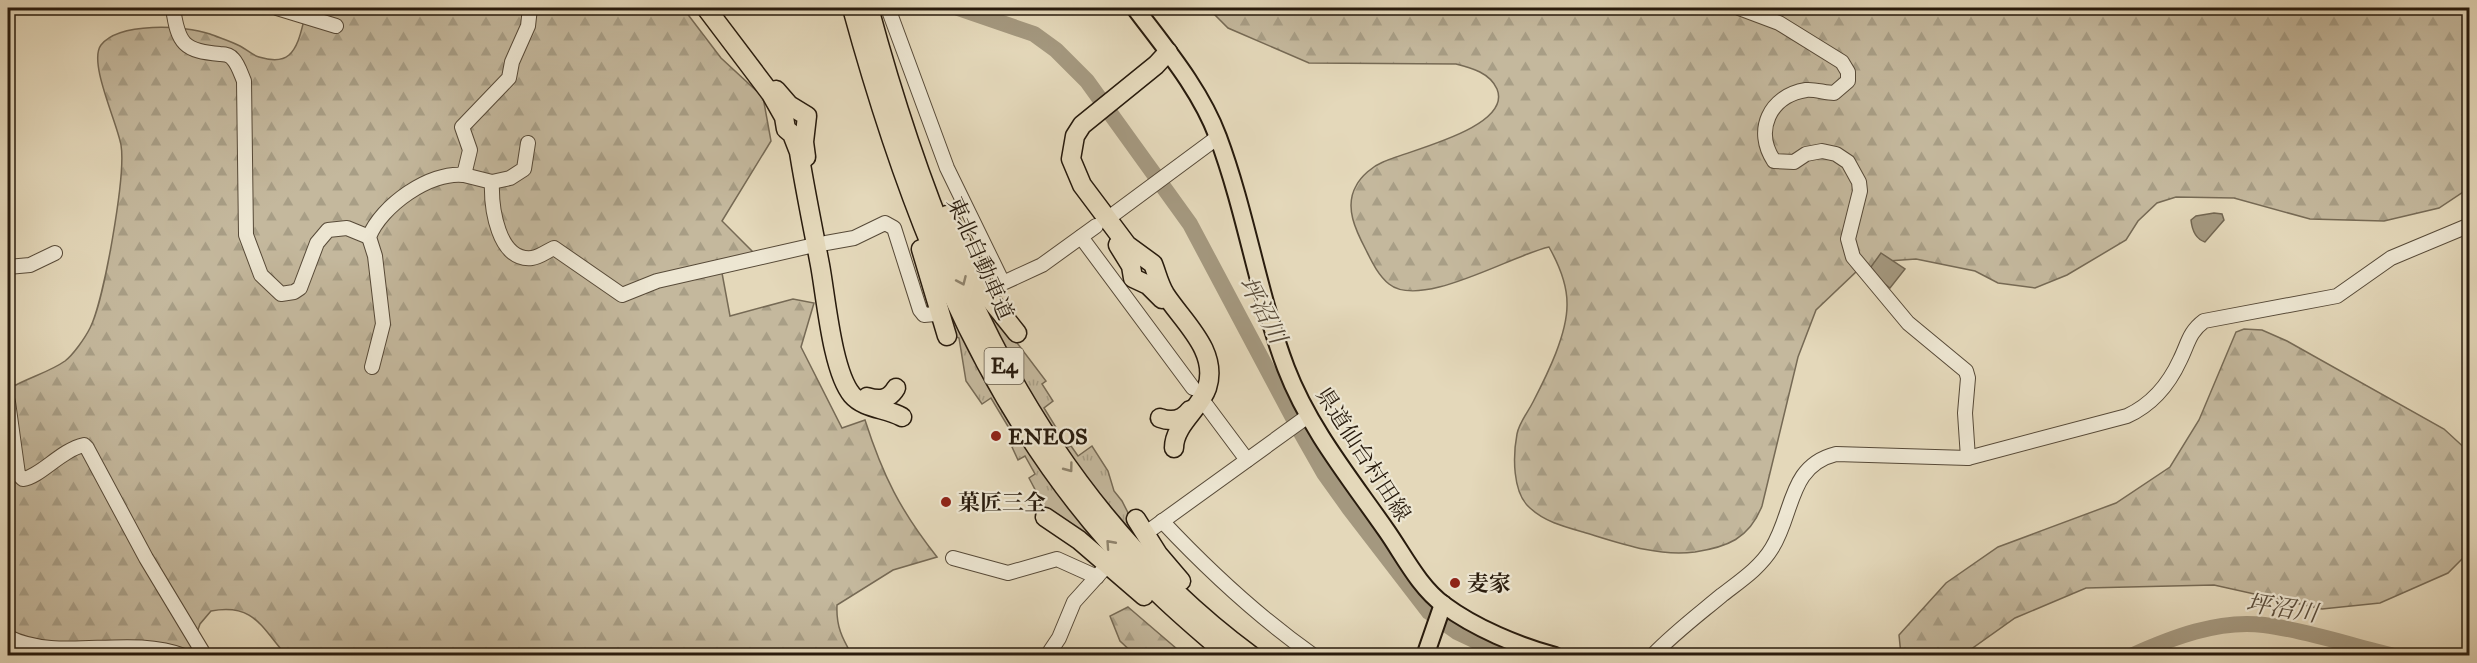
<svg xmlns="http://www.w3.org/2000/svg" width="2477" height="663" viewBox="0 0 2477 663" font-family="'IM FELL Great Primer','Noto Serif JP',serif">
  <style>
    .grass { fill: url(#grass-tufts); stroke: #766a55; stroke-width: 1.5 }
    .forest { fill: url(#forest-firs); stroke: #766a55; stroke-width: 1.5 }
    .water { fill: #a4987f; stroke: #726651; stroke-width: 1.5 }
    .lines { fill: none; stroke-linecap: round; stroke-linejoin: round }
    .river { stroke: #a4987f; stroke-width: 16 }
    .minor-casing { stroke: #574a38; stroke-width: 16 }
    .major-casing { stroke: #281b0d; stroke-width: 20 }
    .highway-casing { stroke: #281b0d; stroke-width: 21 }
    .minor { stroke: #ede6d2; stroke-width: 14 }
    .major { stroke: #e4d8ba; stroke-width: 16 }
    .highway { stroke: #e4d8ba; stroke-width: 18 }
    .oneway { stroke: #8f836c }
    .poi-dot { fill: #8f2418; stroke: #ede6d2; stroke-width: 2 }
    .labels { text-anchor: middle; stroke-width: 4.5; stroke-linejoin: round; paint-order: stroke }
    .shield { fill: #ede6d2; stroke: #635848; stroke-width: 1.5 }
    .shield-label { font-size: 21px; font-weight: bold; fill: #281b0d }
    .street-label { font-size: 22px; fill: #281b0d; stroke: #ede6d2 }
    .poi-label { font-size: 22px; font-weight: bold; fill: #281b0d; stroke: #ede6d2; text-anchor: start }
    .water-label { font-size: 24px; font-style: italic; fill: #5a4d3b; stroke: #ede6d2 }
  </style>
  <defs>
    <pattern id="grass-tufts" width="24" height="20" patternUnits="userSpaceOnUse" patternTransform="scale(1.5)"><rect width="24" height="20" fill="#c4b89d"/><path d="M3 7l-1-3M5 7V3M7 7l1-3M15 17l-1-3M17 17v-4M19 17l1-3" fill="none" stroke="#a89e86"/></pattern>
    <pattern id="forest-firs" width="22" height="20" patternUnits="userSpaceOnUse" patternTransform="scale(1.5)"><rect width="22" height="20" fill="#c4b89d"/><path d="M5 1l3.5 6h-7zM16 11l3.5 6h-7z" fill="#a89e86"/></pattern>
  </defs>
  <rect width="100%" height="100%" fill="#e4d8ba"/>
  <filter id="stains"><feTurbulence type="fractalNoise" baseFrequency=".00333" numOctaves="4"/><feColorMatrix values="0 0 0 0 .2 0 0 0 0 .09 0 0 0 0 .02 0 0 0 .5 -.17"/></filter>
  <radialGradient id="worn" r=".72"><stop offset=".6" stop-color="#630" stop-opacity="0"/><stop offset="1" stop-color="#630" stop-opacity=".3"/></radialGradient>
  <g class="grass">
    <path d="M939,281L1119,566L1048,514L1029,478L1035,474L1025,456L1018,460L1012,447L1018,443L991,398L982,404L966,381L959,338L952,335Z"/>
    <path d="M975,281L1005,327L1046,381L1042,384L1053,401L1044,408L1068,447L1071,446L1078,456L1092,446L1108,471L1114,491L1122,501L1145,546C1091,488 1044,423 1006,353C993,330 985,304 975,281Z"/>
  </g>
  <g class="forest">
    <path d="M320,8H683L721,58L763,97L771,141L722,221L764,263L722,273L730,316L793,299L814,303L801,347L842,428L865,420C883,476 900,510 937,557L893,570L837,605C836,626 842,638 852,655H286C261,627 254,603 211,611L200,624L189,655H8V385H16C31,377 51,371 65,361C73,355 85,338 90,328C104,301 126,175 121,145C117,122 88,62 101,45C119,22 184,25 210,34C220,38 230,41 240,46C246,49 252,55 259,57C269,60 281,62 289,55C300,45 302,25 306,13Z"/>
    <path d="M1208,8H2469V188L2439,208L2384,221L2310,219L2234,198L2176,197L2157,203L2138,221L2126,240L2067,275L2035,288L1998,283L1975,271L1916,259L1888,261L1856,272L1816,310L1798,357L1762,506C1749,539 1727,547 1695,552C1657,557 1619,543 1583,532C1565,527 1545,522 1530,508C1512,493 1513,455 1517,434C1519,423 1528,412 1533,402C1547,375 1568,333 1567,303C1567,284 1558,263 1549,247C1512,255 1421,310 1389,284C1378,275 1372,262 1366,250C1356,231 1344,207 1356,186C1361,176 1373,166 1383,162C1406,151 1513,128 1497,89C1490,73 1472,68 1456,64L1309,63L1228,28Z"/>
    <path d="M2244,329L2262,330L2287,341L2444,429L2469,452V552L2448,573L2380,603L2322,609L2214,585L2086,588L2015,618L1967,652L1953,655H1901L1899,635L1946,583L1998,547L2116,503L2170,467L2199,420L2236,332Z"/>
    <path d="M1128,607L1184,655H1135L1120,641L1110,616Z"/>
  </g>
  <g class="water">
    <path d="M2214,213L2222,214L2224,220L2205,242C2196,239 2192,230 2191,220L2196,216Z"/>
    <path d="M1881,253L1905,269L1890,288L1868,271Z"/>
  </g>
  <g class="lines">
    <g class="river">
      <path d="M958,8L1034,34L1056,50L1087,81L1190,224L1299,429L1324,473L1349,508L1429,612L1457,632L1508,656"/>
      <path d="M2131,656C2171,638 2219,619 2264,625C2305,630 2352,646 2394,656"/>
    </g>
    <g class="minor-casing">
      <g id="minor">
        <path d="M173,8C178,44 184,51 220,54C225,54 230,55 233,59C238,64 241,74 244,81L246,235L261,275L281,294L294,292L300,288L317,243L328,230L347,228L369,237"/>
        <path d="M277,8L336,26"/>
        <path d="M888,8L947,168L1003,283L1042,265L1096,226"/>
        <path d="M1739,8L1779,23L1842,62L1848,72V81L1834,93C1825,93 1815,89 1806,90C1769,96 1754,131 1774,161L1794,162L1806,154L1822,151L1836,154L1848,162L1859,182L1860,191L1848,239L1853,257L1908,323L1966,371L1968,378L1965,413L1968,458"/>
        <path d="M464,175L492,182C491,207 498,262 532,258C540,257 547,251 554,248L622,295L657,281L810,246"/>
        <path d="M492,182L510,178L524,169L528,143"/>
        <path d="M1114,214L1218,137"/>
        <path d="M1081,237L1193,388"/>
        <path d="M826,243L854,238L885,223L894,228L920,310L924,315L935,314"/>
        <path d="M8,267L30,265L55,253"/>
        <path d="M372,367L383,324L375,256L369,237C381,206 430,171 464,175L470,150L462,127L509,78L512,62L528,26L530,8"/>
        <path d="M8,402L18,474L23,479C40,477 61,450 84,445L87,448L146,558L205,656"/>
        <path d="M1206,405L1247,460"/>
        <path d="M1162,521C1209,571 1257,616 1314,656"/>
        <path d="M1153,528L1308,416"/>
        <path d="M953,558L1008,573L1057,559L1097,577"/>
        <path d="M8,637C59,663 128,634 184,656"/>
        <path d="M1047,656L1059,638L1074,602L1102,571"/>
        <path d="M1652,656C1674,633 1698,615 1722,595C1740,581 1760,568 1772,548C1794,513 1788,466 1836,454L1968,458L2127,416C2151,405 2169,384 2180,360C2188,344 2189,332 2204,321L2337,296L2391,258L2470,225"/>
      </g>
    </g>
    <g class="major-casing">
      <g id="major">
        <path d="M1135,8C1165,48 1200,89 1218,137C1246,212 1258,294 1286,368C1309,428 1349,477 1386,530C1403,554 1419,587 1444,605C1475,628 1518,646 1555,656"/>
        <path d="M1425,656L1443,604"/>
      </g>
    </g>
    <g class="highway-casing">
      <g id="highway">
        <path d="M706,8L771,94L784,117L786,129L792,134L799,152C805,190 813,228 820,265C826,297 832,371 852,395C864,409 886,408 902,417"/>
        <path d="M852,8C904,198 975,390 1107,540C1144,583 1186,620 1229,656"/>
        <path d="M869,8C936,257 1037,497 1252,656"/>
        <path d="M1168,52L1156,65L1082,125L1075,136L1071,159L1082,185L1127,245L1153,264C1157,274 1159,284 1165,294C1183,322 1219,351 1207,388C1200,409 1174,425 1174,448"/>
        <path d="M776,90L789,105L807,116L804,142L806,157"/>
        <path d="M947,215L989,298L1017,333"/>
        <path d="M1118,245L1131,266L1133,278L1148,285L1162,299"/>
        <path d="M921,249L947,336"/>
        <path d="M867,397C880,401 889,400 896,388"/>
        <path d="M1160,418C1171,422 1183,420 1190,410"/>
        <path d="M1045,517L1079,540L1144,596"/>
        <path d="M1136,519L1158,554L1181,581"/>
      </g>
    </g>
    <use href="#minor" class="minor"/>
    <use href="#major" class="major"/>
    <use href="#highway" class="highway"/>
  </g>
  <defs><path id="oneway-chevron" d="M-2-3.5L2.5 0L-2 3.5" fill="none" stroke-width="1.6" stroke-linecap="round" stroke-linejoin="round" transform="scale(1.5)"/></defs>
  <g class="oneway">
    <use href="#oneway-chevron" transform="translate(962 281) rotate(66)"/>
    <use href="#oneway-chevron" transform="translate(1069 468) rotate(53)"/>
    <use href="#oneway-chevron" transform="translate(1110 544) rotate(-132)"/>
  </g>
  <g class="poi-dot">
    <circle cx="996" cy="436" r="6"/>
    <circle cx="946" cy="502" r="6"/>
    <circle cx="1455" cy="583" r="6"/>
  </g>
  <g class="labels">
    <rect class="shield" x="984.5" y="348" width="39" height="36" rx="4.5"/>
    <g class="shield-label">
      <text x="1004" y="373">E4</text>
    </g>
    <g class="street-label">
      <text transform="translate(981 258) rotate(66)" y="8">東北自動車道</text>
      <text transform="translate(1364 454) rotate(57)" y="8">県道仙台村田線</text>
    </g>
    <g class="poi-label">
      <text x="1008" y="444">ENEOS</text>
      <text x="958" y="510">菓匠三全</text>
      <text x="1467" y="591">麦家</text>
    </g>
    <g class="water-label">
      <text transform="translate(1263 310) rotate(62)" y="8">坪沼川</text>
      <text transform="translate(2282 608) rotate(9)" y="8">坪沼川</text>
    </g>
  </g>
  <rect width="2477" height="663" fill="none" stroke="#e4d8ba" stroke-width="30"/>
  <rect x="9" y="9" width="2459" height="645" fill="none" stroke="#281b0d" stroke-width="3"/>
  <rect x="15" y="15" width="2447" height="633" fill="none" stroke="#281b0d" stroke-width="1.5"/>
  <rect width="100%" height="100%" filter="url(#stains)"/>
  <rect width="100%" height="100%" fill="url(#worn)"/>
</svg>
